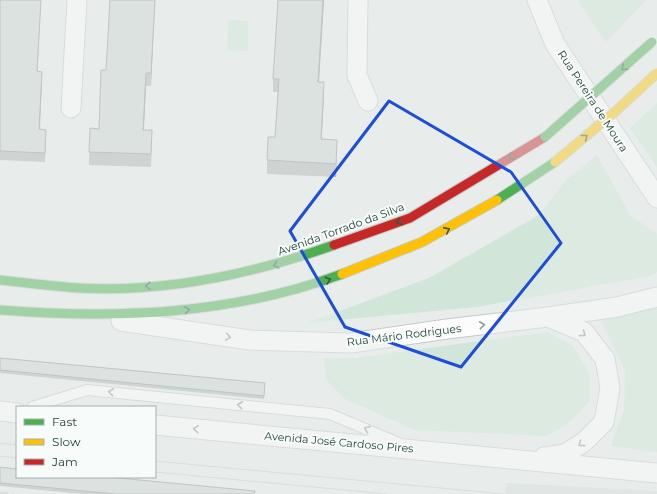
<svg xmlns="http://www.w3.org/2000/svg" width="657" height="494" viewBox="0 0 657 494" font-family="Montserrat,sans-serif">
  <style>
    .built { fill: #d6dedb }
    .green { fill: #d1e6d8 }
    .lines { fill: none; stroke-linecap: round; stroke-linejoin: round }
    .lane-casing { stroke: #c5cac8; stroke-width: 12 }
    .street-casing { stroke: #c5cac8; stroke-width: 21 }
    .fast-casing { stroke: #c3cbc8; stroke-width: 11 }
    .slow-casing { stroke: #c3cbc8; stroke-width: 11 }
    .jam-casing { stroke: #c3cbc8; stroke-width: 11 }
    .lane { stroke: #fcfcfc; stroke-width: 10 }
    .street { stroke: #fcfcfc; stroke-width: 19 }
    .fast { stroke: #4caf50; stroke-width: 9 }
    .slow { stroke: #ffc107; stroke-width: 9 }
    .jam { stroke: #c62828; stroke-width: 9 }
    .tram { stroke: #c9cdcc; stroke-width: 1 }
    .rail { stroke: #c9cdcc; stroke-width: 3; stroke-dasharray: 8 4; stroke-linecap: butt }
    .fast-bridge-casing { stroke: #c3cbc8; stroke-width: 11; stroke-linecap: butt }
    .slow-bridge-casing { stroke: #c3cbc8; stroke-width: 11; stroke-linecap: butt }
    .fast-bridge { stroke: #4caf50; stroke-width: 9 }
    .slow-bridge { stroke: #ffc107; stroke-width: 9 }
    .wall { fill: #b2b6b5 }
    .shaded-wall { fill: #919493 }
    .building { fill: #cfd4d2; stroke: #919493 }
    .oneway { stroke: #2e5d40 }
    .oneway2 { stroke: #909f9b }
    .marked { fill: none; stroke: #1d4ed8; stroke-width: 3; stroke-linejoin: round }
    .labels { text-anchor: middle; stroke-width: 4; stroke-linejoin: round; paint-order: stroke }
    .street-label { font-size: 11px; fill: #24423a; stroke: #f7fbf9 }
  </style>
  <rect width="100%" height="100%" fill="#e8edeb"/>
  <path class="built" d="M506,483L657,491V494H505Z"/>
  <g class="green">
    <path d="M577,0H646L606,42Z"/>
    <path d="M228,20L248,21V51L227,50Z"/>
    <path d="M657,103V167L630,128Z"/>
    <path d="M597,155L630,215L657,234V272L651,276L477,307L307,323L429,278L539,215L564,182Z"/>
    <path d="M657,306V452L611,446L624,410L625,371L600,319Z"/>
    <path d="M548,332L573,346L589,373L590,400C577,416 565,428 546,436L414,430L345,399L326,380L324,359L354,358Z"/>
  </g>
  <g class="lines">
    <g class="lane-casing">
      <path id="lane" d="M32,407L87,390L330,414L399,443"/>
    </g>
    <g class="street-casing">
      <g id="street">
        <path d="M358,0L357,75L368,101"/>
        <path d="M537,0L555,44L657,198"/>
        <path d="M71,108L77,0"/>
        <path d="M121,321L249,340L351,343L447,329L548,317L617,307L657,297"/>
        <path d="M0,411L17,413"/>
        <path d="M155,425L657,473"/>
        <path d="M544,457L565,454L584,442L604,422L610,388L605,359L584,332L548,317"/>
      </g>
    </g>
    <g class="fast-casing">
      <g id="fast">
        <path d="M497,200L555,162"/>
        <path d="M0,280C26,283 52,286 78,288C165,293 253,274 334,245"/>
        <path d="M0,310C116,319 232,315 342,274"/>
      </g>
    </g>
    <g class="slow-casing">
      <path id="slow" d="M342,274L422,242L497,200"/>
    </g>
    <g class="jam-casing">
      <path id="jam" d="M334,245L410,218L545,137"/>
    </g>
    <use href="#lane" class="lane"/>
    <use href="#street" class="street"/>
    <use href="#fast" class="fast"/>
    <use href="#slow" class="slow"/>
    <use href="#jam" class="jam"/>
    <g class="tram">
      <path d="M0,443L17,445"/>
      <path d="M0,456L17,458"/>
      <path d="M155,461L504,494"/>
      <path d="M155,472L387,494"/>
    </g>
    <path class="rail" d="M0,493L13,494"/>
    <g class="fast-bridge-casing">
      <path id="fast-bridge" d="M545,137L652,42"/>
    </g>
    <g class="slow-bridge-casing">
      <path id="slow-bridge" d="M555,162L617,110L657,73"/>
    </g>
    <use href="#fast-bridge" class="fast-bridge"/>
    <use href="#slow-bridge" class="slow-bridge"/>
  </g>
  <g class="wall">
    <path d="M0,0L42,80L40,130L46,138L45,162L0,160Z"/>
    <path d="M155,0L151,86H146L144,130L152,143L151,167L89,165L90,128L99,129L106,70Z"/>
    <path d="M324,0L319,82L324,95L321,139L337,153L336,177L267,174V160L275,137L278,92H273V79Z"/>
    <path d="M0,358L265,383L264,399L0,373Z"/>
    <path d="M0,467L255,494H82L0,486Z"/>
  </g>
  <g class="shaded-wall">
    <path d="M41,0L37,80V71Z"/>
    <path d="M155,0L151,86V73Z"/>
    <path d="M323,0H324L318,95V82Z"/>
    <path d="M42,72V80L39,138V129Z"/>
    <path d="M146,73V86L143,143V130Z"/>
    <path d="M324,82V95L321,152V139Z"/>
    <path d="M337,140V153L336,177V164Z"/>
  </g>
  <g class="building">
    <path d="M0,0H41L37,71L42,72L39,129L46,130L45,153L0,151Z"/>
    <path d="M110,0H155L151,73H146L143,130H152L151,154L89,152L90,128L99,129L101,70H106Z"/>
    <path d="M278,0H323L318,82H324L321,139L337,140L336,164L267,160L268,137H275L279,79H273Z"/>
    <path d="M0,358L265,383L264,396L0,370Z"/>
    <path d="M0,467L17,469V477H108L255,491L254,494H116L0,483Z"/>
  </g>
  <defs><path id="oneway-chevron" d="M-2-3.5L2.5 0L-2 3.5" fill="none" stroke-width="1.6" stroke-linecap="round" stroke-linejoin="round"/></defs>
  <g class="oneway">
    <use href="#oneway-chevron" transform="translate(624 68) rotate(138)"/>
    <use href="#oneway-chevron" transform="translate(585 137) rotate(-39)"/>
    <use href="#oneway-chevron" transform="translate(511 157) rotate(149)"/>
    <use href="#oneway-chevron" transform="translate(399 222) rotate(160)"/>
    <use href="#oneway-chevron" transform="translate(447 230) rotate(-27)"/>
    <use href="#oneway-chevron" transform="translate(276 265) rotate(166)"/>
    <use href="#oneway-chevron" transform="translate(328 280) rotate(-17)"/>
    <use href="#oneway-chevron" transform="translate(148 286) rotate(176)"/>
    <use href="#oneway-chevron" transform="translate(187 310) rotate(-7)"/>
  </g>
  <g class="oneway2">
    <use href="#oneway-chevron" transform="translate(482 325) rotate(-6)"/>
    <use href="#oneway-chevron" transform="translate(583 334) rotate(37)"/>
    <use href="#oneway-chevron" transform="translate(228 337) rotate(9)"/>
    <use href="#oneway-chevron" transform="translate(111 392) rotate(-174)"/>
    <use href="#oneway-chevron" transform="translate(240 405) rotate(-174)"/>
    <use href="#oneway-chevron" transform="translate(196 429) rotate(-175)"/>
    <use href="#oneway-chevron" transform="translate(367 429) rotate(-158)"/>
    <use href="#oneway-chevron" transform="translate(581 444) rotate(144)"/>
  </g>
  <path d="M0 0H657V494H0ZM389,101L511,172L561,243L461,367L345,327L290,231Z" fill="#e8edeb" fill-opacity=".55" fill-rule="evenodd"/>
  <path class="marked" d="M389,101L511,172L561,243L461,367L345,327L290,231Z"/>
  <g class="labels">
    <g class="street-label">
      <text transform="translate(593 101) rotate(57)" y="4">Rua Pereira de Moura</text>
      <text transform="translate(341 229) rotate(-20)" y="4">Avenida Torrado da Silva</text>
      <text transform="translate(404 335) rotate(-7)" y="4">Rua Mário Rodrigues</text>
      <text transform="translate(339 442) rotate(5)" y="4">Avenida José Cardoso Pires</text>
    </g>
  </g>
  <rect x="16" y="406" width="140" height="72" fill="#f7fbf9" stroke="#a3b1ad"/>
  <rect x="24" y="419" width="20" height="6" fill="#4caf50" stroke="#a3b1ad"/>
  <text x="52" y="426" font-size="12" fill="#24423a">Fast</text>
  <rect x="24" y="439" width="20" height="6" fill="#ffc107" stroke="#a3b1ad"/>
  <text x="52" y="446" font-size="12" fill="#24423a">Slow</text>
  <rect x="24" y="459" width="20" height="6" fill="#c62828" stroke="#a3b1ad"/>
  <text x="52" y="466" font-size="12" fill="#24423a">Jam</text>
</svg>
